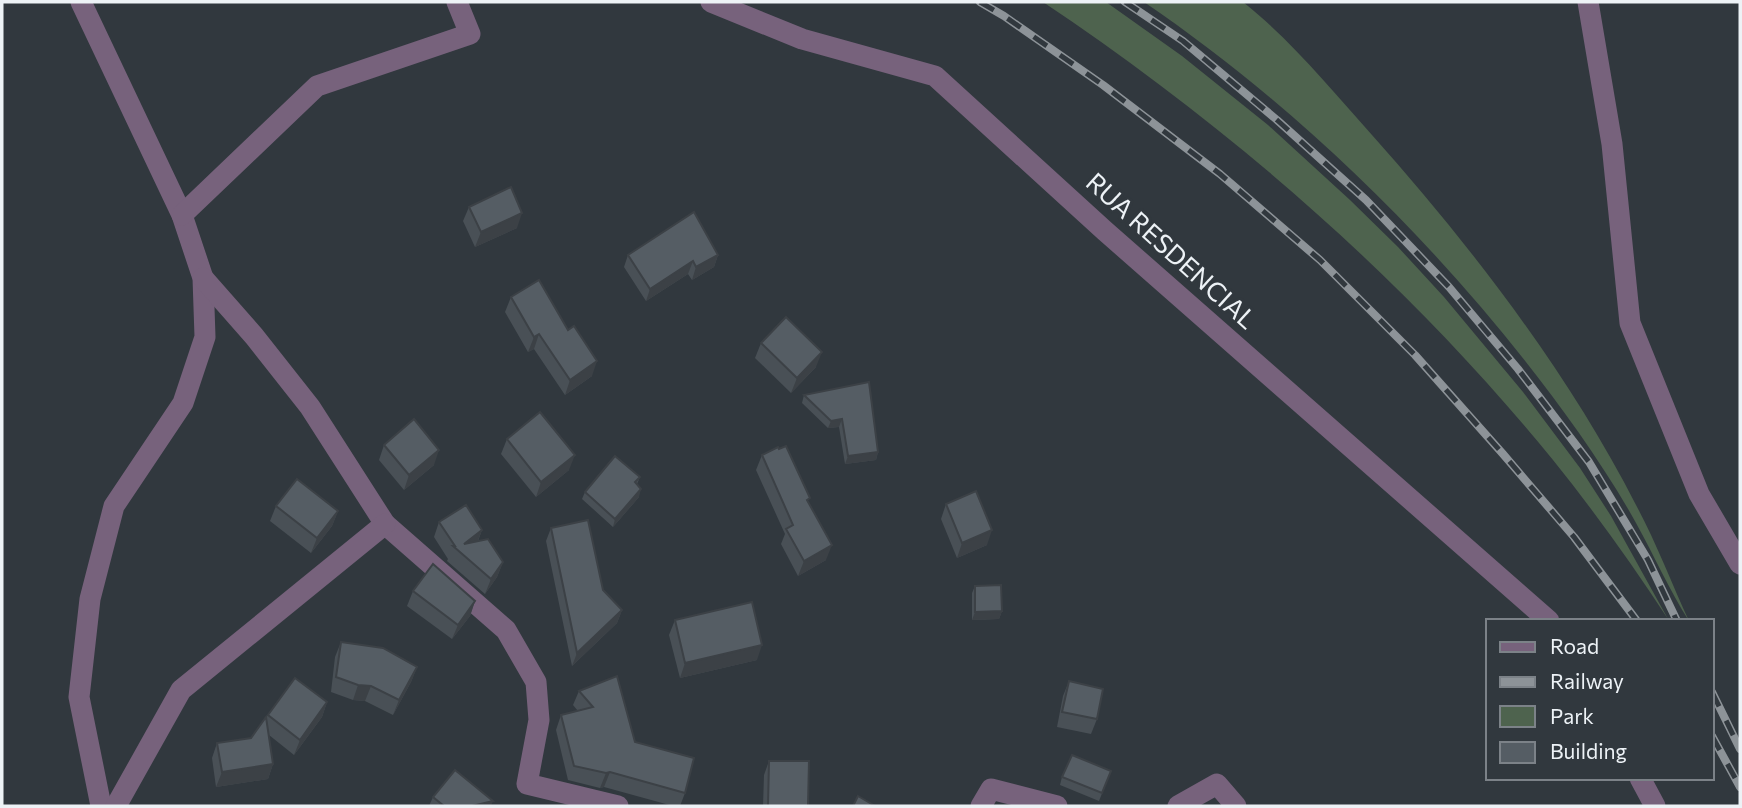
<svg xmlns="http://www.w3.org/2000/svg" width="1742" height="808" viewBox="0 0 1742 808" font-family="Commissioner,sans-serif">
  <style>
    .green { fill: #4e634e }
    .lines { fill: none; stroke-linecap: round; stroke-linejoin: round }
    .street { stroke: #77627c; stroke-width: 21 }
    .rail-casing { stroke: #8d9398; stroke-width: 8 }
    .rail { stroke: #31383e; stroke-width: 5; stroke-dasharray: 16; stroke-linecap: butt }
    .wall { fill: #495056 }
    .shaded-wall { fill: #3c4146 }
    .building { fill: #555d64; stroke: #3c4146; stroke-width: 2 }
    .labels { text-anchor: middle; stroke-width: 6; stroke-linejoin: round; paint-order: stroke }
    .street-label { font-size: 26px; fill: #edf2f6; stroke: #31383e }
  </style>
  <rect width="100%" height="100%" fill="#31383e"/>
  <g class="green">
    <path d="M1043,2H1106L1182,56L1268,125L1350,200L1398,247L1444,297L1523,392L1580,468L1611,516L1668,619C1632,564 1594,511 1553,460C1409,283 1233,129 1043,2Z"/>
    <path d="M1144,2H1243C1291,40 1331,89 1372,135C1471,246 1568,372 1636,505C1656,542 1671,582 1689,621C1669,590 1654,555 1636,523C1619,492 1599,462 1579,433C1463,269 1310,115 1144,2Z"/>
  </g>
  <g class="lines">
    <g class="street">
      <path d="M81,2L182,215L203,278L205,337L183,403L114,506L90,599L79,697L101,806"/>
      <path d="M711,2L802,39L935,76L1105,231L1549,621"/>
      <path d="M1588,2L1612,144L1630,323L1699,494L1740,564"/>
      <path d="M182,215L317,86L470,34L457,2"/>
      <path d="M203,278L254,336L310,407L385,524L506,630L536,682L539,720L527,784L618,806"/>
      <path d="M1640,778L1655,806"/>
      <path d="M116,806L181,690L385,524"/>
      <path d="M981,806L991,789L1057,806"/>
      <path d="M1178,806L1217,784L1236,806"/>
    </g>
    <g class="rail-casing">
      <g id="rail">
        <path d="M980,2L1004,16L1103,85L1220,174L1320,260L1415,355L1503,454L1574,537L1637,621"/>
        <path d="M1125,2L1183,41L1277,120L1366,200L1449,287L1518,369L1589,462L1648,560L1677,621"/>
        <path d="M1712,692L1740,749"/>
        <path d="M1712,736L1740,787"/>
      </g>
    </g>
    <use href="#rail" class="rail"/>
  </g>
  <g class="wall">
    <path d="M469,207L517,228L475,247L463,221Z"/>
    <path d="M628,255H718L714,267L692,280L688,274L646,301L624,267Z"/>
    <path d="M511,297L568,330L592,376L565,395L534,349L528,352L505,312Z"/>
    <path d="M761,343L816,367L791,393L755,358Z"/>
    <path d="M869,382L878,452L876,460L845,464L839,427L828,428L802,403L804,395Z"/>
    <path d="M507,439L569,470L536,497L501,454Z"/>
    <path d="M384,445L434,465L404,490L379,460Z"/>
    <path d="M762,455L808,502L826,560L798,576L781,544L785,534L756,470Z"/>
    <path d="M640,477L637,484L639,497L613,527L582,499L585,492Z"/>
    <path d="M946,504L987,545L957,558L941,519Z"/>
    <path d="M276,506L338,511L332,526L311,553L270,521Z"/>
    <path d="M439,522L482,530L478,541L503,562L497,577L485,594L447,561L448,559L434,537Z"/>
    <path d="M551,528L603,590L622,610L617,623L572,666L546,541Z"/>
    <path d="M975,586L1002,611L999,619L972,620V593Z"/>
    <path d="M413,591L475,601L470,616L452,639L407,606Z"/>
    <path d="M675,620L757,660L680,678L669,635Z"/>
    <path d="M341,642L417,667L411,682L393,715L365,701L353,700L331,692L335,657Z"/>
    <path d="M1069,681L1097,719L1091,734L1057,727L1063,696Z"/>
    <path d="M579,691L635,742L685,793L680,806H673L604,787L600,788L568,780L556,730L561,715L578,711L573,705Z"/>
    <path d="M327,702L322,717L294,755L269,735L273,764L268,779L216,787L212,758L217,743L251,738L266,718L268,715Z"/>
    <path d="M769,761L808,806H763L764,775Z"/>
    <path d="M1111,771L1099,801L1060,785L1062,777Z"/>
    <path d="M433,797L491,806H429Z"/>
  </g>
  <g class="shaded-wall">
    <path d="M522,213L517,228L475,247L481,232Z"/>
    <path d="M718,255L714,267L692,280L696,267Z"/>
    <path d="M693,261L688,274L646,301L650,289Z"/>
    <path d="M539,334L534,349L528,352L534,337Z"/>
    <path d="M822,352L816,367L791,393L797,378Z"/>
    <path d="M597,361L592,376L565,395L570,380Z"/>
    <path d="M842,419L839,427L828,428L831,421Z"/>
    <path d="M439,450L434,465L404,490L409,475Z"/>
    <path d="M878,452L876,460L845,464L848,456Z"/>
    <path d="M575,455L569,470L536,497L541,482Z"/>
    <path d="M641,489L639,497L613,527L615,519Z"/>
    <path d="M338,511L332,526L311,553L317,538Z"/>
    <path d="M482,530L476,545L464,544Z"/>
    <path d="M992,530L987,545L957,558L962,543Z"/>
    <path d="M832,545L826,560L798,576L804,561Z"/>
    <path d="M503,562L497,577L485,594L491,579Z"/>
    <path d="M475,601L470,616L452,639L458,625Z"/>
    <path d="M622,610L617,623L572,666L577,653Z"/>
    <path d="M1002,611L999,619L972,620L975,612Z"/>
    <path d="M762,645L757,660L680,678L685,663Z"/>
    <path d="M417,667L411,682L393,715L399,700Z"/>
    <path d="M358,685L371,686L365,701L353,700Z"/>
    <path d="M327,702L322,717L294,755L300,740Z"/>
    <path d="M273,764L268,779L216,787L222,772Z"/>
    <path d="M610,772L604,787L600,788L606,773Z"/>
    <path d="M493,801L491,806H472Z"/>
  </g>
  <g class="building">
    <path d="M511,187L522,213L481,232L469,207Z"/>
    <path d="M694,212L718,255L696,267L693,261L650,289L628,255Z"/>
    <path d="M539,280L568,330L574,326L597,361L570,380L539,334L534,337L511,297Z"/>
    <path d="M786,317L822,352L797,378L761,343Z"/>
    <path d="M869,382L878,452L848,456L842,419L831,421L804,395Z"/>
    <path d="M540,412L575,455L541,482L507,439Z"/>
    <path d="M414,419L439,450L409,475L384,445Z"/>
    <path d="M786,446L810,498L807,500L832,545L804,561L786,529L793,525L762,455L778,447L779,449Z"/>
    <path d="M615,456L640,477L635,482L641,489L615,519L585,492Z"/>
    <path d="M297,479L338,511L317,538L276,506Z"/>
    <path d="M976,491L992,530L962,543L946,504Z"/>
    <path d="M466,505L482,530L464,544L488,539L503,562L491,579L453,546H455L439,522Z"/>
    <path d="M588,520L603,590L622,610L577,653L551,528Z"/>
    <path d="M433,564L475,601L458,625L413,591Z"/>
    <path d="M1001,585L1002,611L975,612V586Z"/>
    <path d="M752,602L762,645L685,663L675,620Z"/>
    <path d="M341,642L383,648L417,667L399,700L371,686L358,685L336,677Z"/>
    <path d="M617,676L635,742L694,758L685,793L610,772L606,773L574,766L561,715L593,707L579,691Z"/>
    <path d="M295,678L327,702L300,740L268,715Z"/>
    <path d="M1069,681L1103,689L1097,719L1062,712Z"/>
    <path d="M266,717L273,764L222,772L217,743L251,738Z"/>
    <path d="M1072,755L1111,771L1102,793L1062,777Z"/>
    <path d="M769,761H809L808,806H768Z"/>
    <path d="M455,770L493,801L472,806H444L433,797Z"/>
    <path d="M858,796L875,806H853Z"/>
  </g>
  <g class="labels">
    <g class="street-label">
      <text transform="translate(1171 251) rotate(42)" y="9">RUA RESDENCIAL</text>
    </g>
  </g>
  <rect width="1742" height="808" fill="none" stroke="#edf2f6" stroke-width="7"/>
  <rect x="1486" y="619" width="228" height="161" fill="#31383e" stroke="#7c8288" stroke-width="2"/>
  <rect x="1500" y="642" width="35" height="10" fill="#77627c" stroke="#7c8288" stroke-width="2"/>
  <text x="1550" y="654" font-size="21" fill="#edf2f6">Road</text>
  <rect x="1500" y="677" width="35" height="10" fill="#8d9398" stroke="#7c8288" stroke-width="2"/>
  <text x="1550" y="689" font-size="21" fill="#edf2f6">Railway</text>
  <rect x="1500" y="706" width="35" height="21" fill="#4e634e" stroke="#7c8288" stroke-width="2"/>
  <text x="1550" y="724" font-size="21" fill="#edf2f6">Park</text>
  <rect x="1500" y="742" width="35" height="21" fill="#555d64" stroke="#7c8288" stroke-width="2"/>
  <text x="1550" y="759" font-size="21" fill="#edf2f6">Building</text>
</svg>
